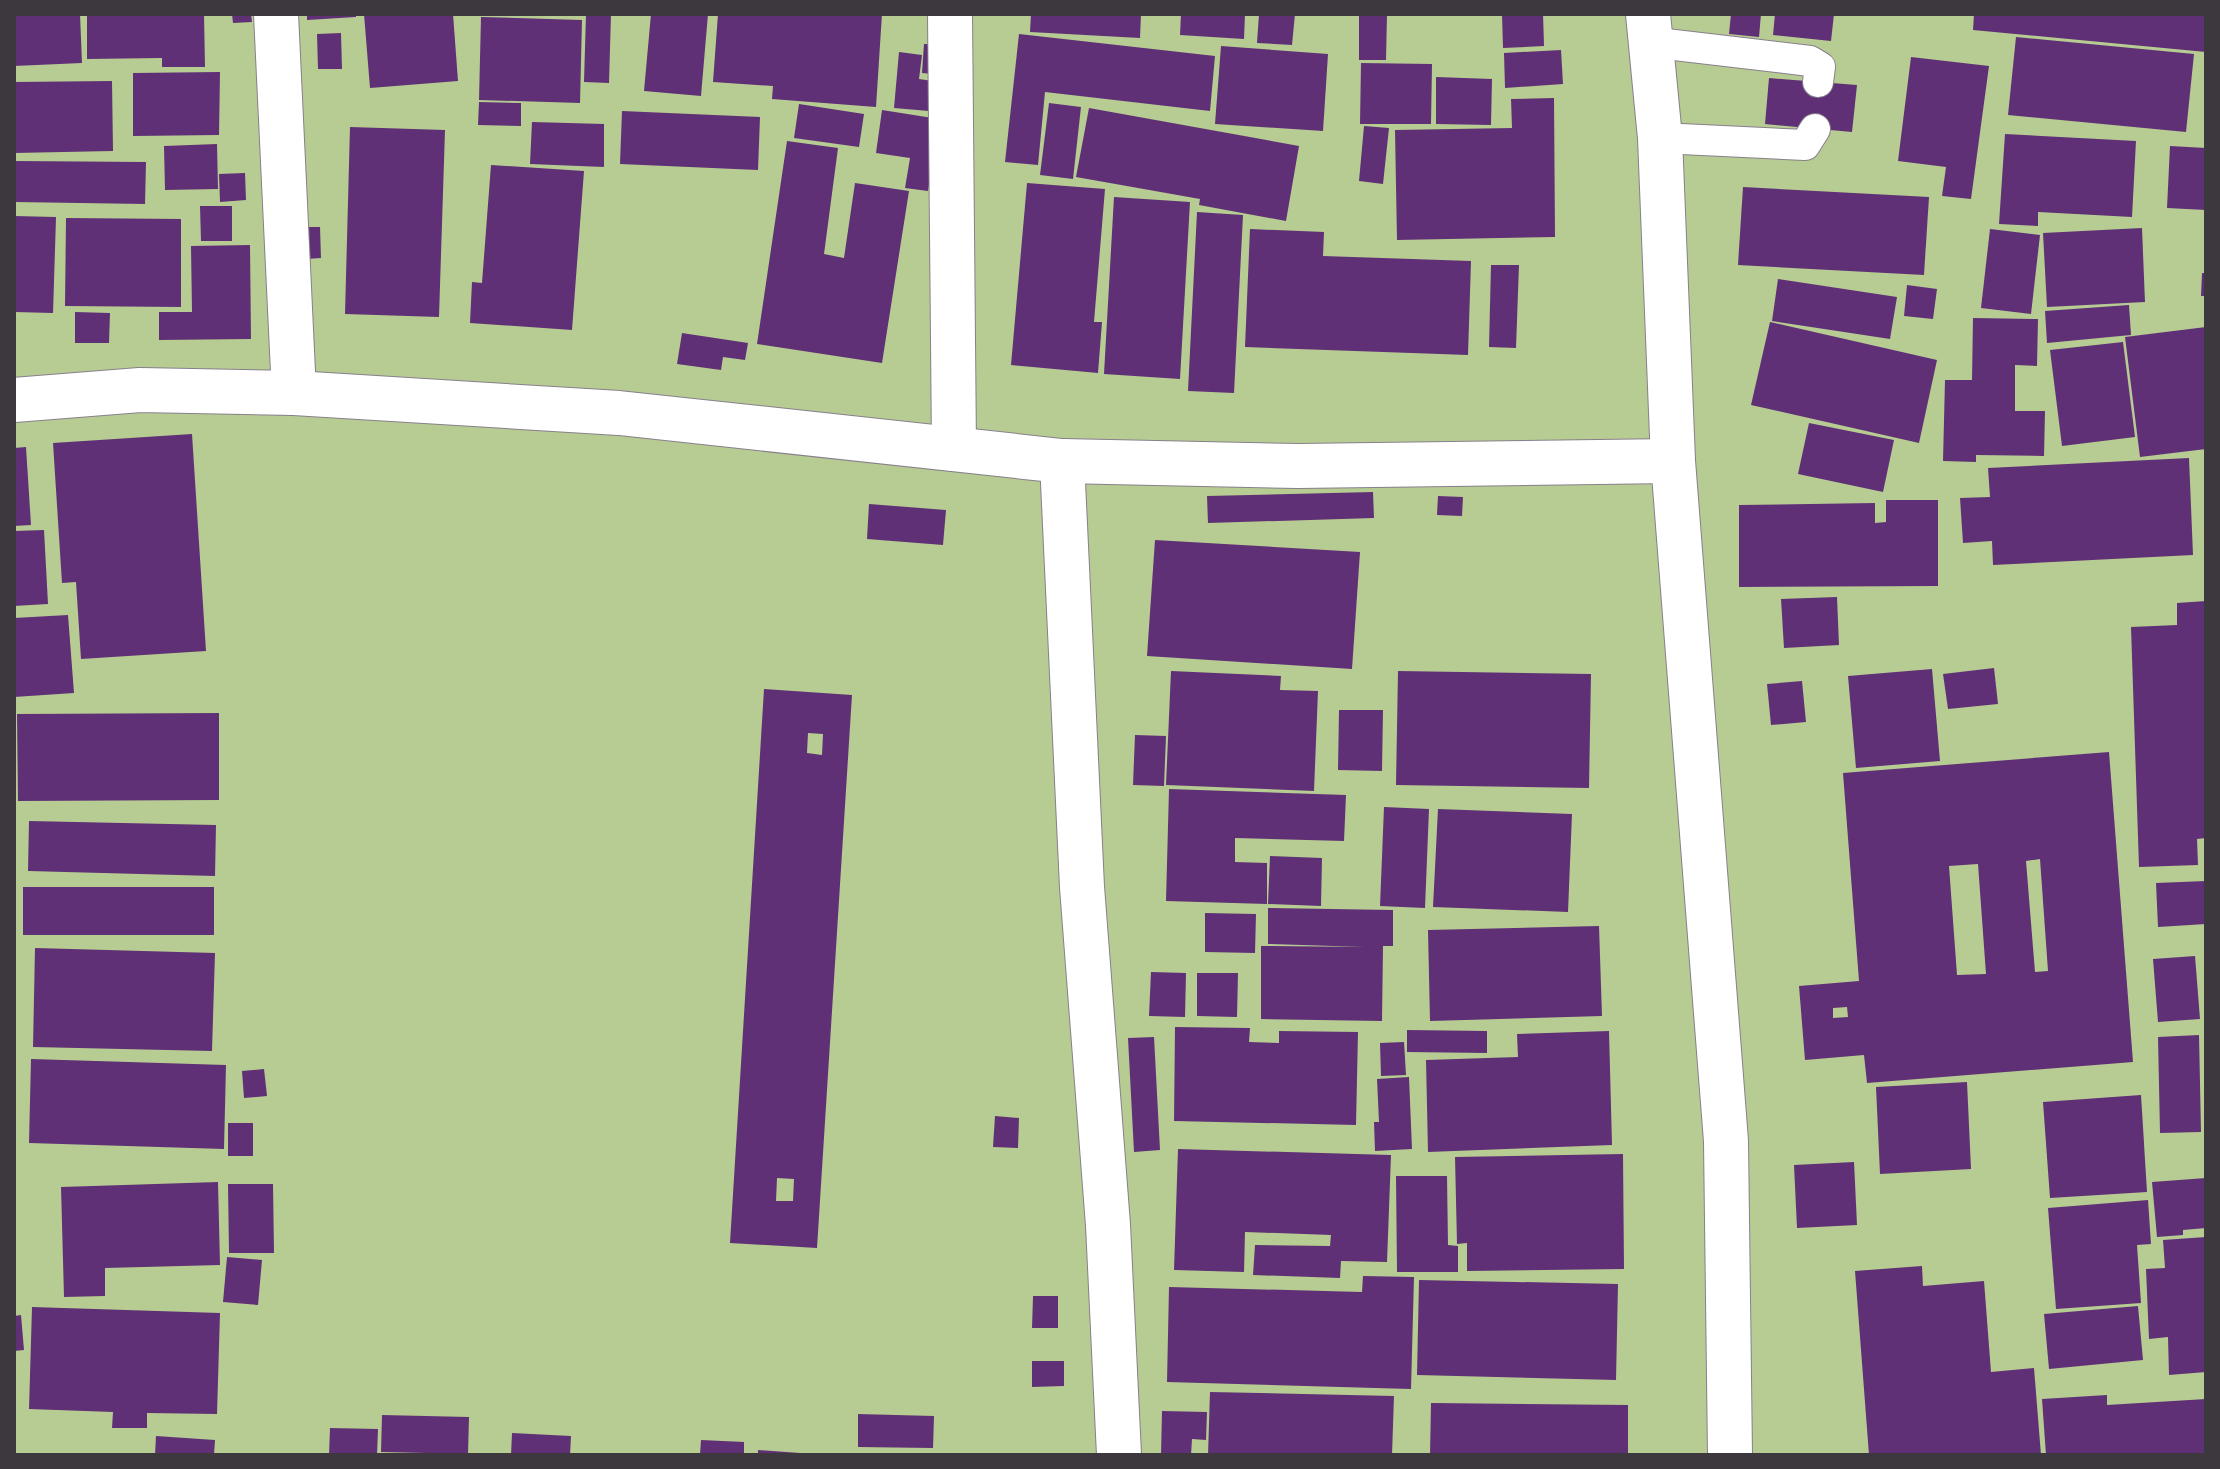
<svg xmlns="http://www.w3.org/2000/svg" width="2220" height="1469" viewBox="0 0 2220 1469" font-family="Manrope,sans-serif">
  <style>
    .green { fill: #b7cc92 }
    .building { fill: #603077; fill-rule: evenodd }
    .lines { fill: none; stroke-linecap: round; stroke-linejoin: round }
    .lane-casing { stroke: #887f8d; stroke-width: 32 }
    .street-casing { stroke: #887f8d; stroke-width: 46 }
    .secondary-casing { stroke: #887f8d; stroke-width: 46 }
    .lane { stroke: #fff; stroke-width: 30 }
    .street { stroke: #fff; stroke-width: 44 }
    .secondary { stroke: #fff; stroke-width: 44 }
  </style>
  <rect width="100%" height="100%" fill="#e7dded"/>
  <rect class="green" x="14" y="14" width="2192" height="1441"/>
  <g class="building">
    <path d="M14,14H80L82,63L14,66Z"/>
    <path d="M87,14H204L205,67H162V58L87,59Z"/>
    <path d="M232,14H251L252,22L233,23Z"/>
    <path d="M307,14H356V17L307,20Z"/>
    <path d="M364,14H453L458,81L370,88Z"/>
    <path d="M586,14H611L609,83L584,82Z"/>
    <path d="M651,14H708L701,96L644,91Z"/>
    <path d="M718,14H882L876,107L772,99L773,86L713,82Z"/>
    <path d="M1031,14H1141L1140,38L1030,32Z"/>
    <path d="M1181,14H1245L1244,39L1180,35Z"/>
    <path d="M1259,14H1295L1292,45L1257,43Z"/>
    <path d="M1359,14H1387L1386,60H1359Z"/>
    <path d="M1502,14H1543L1544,46L1503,48Z"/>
    <path d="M1731,14H1761L1759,37L1729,34Z"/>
    <path d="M1775,14H1834L1831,41L1773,35Z"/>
    <path d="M1974,14H2206V52L1973,30Z"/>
    <path d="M481,17L582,20L580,103L479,100Z"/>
    <path d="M341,33L342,69H318L317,34Z"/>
    <path d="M1019,34L1215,56L1210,111L1045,92L1038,165L1005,162Z"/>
    <path d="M2016,37L2194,54L2186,132L2008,115Z"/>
    <path d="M924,44L946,45L944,75L922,73Z"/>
    <path d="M1221,46L1328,54L1323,131L1215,124Z"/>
    <path d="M1561,50L1563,84L1505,88L1504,53Z"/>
    <path d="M899,52L922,55L919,79L933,81L929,111L894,108Z"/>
    <path d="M1911,57L1989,66L1971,199L1942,196L1946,167L1898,161Z"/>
    <path d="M1361,63L1432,64L1431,124H1360Z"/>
    <path d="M220,72L219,135L133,136V73Z"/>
    <path d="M1436,77L1492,79L1491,125L1436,124Z"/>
    <path d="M1769,78L1857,85L1852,132L1765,124Z"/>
    <path d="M112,81L113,151L14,153V82Z"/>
    <path d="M1554,98L1555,237L1397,240L1395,130L1512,128L1511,99Z"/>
    <path d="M479,102L521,103V126L478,125Z"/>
    <path d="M1049,103L1081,107L1073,179L1040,175Z"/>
    <path d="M799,104L864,114L859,147L794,138Z"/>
    <path d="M1089,108L1299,146L1286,221L1199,205L1200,199L1076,177Z"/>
    <path d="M882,110L939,119L928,191L905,188L910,158L876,153Z"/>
    <path d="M622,111L760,117L758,170L620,164Z"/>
    <path d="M532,122L604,124V167L530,164Z"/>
    <path d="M1364,126L1389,128L1383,184L1359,181Z"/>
    <path d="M350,127L445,130L439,317L345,314Z"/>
    <path d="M2005,134L2136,141L2132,217L2038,212V226L1999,224Z"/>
    <path d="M787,141L838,148L824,254L844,258L855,183L909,191L882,363L757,344Z"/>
    <path d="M217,144L218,189L165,190L164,146Z"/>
    <path d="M2170,146L2206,148V210L2167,208Z"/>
    <path d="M14,161L146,162L145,204L14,202Z"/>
    <path d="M491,165L584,171L572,330L470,323L472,282L482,283Z"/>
    <path d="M245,173L246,200L220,202L219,174Z"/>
    <path d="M1027,183L1105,189L1094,322H1102L1098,373L1011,365Z"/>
    <path d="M1743,187L1929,197L1924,275L1738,265Z"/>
    <path d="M1114,197L1190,202L1180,379L1104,374Z"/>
    <path d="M200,206H232V241H201Z"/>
    <path d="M1197,212L1243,215L1234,393L1188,391Z"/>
    <path d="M14,216L56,217L53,313L14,312Z"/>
    <path d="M66,218L181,219V307L65,306Z"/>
    <path d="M305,227H320L321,258L306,259Z"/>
    <path d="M2142,228L2145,302L2047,307L2043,233Z"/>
    <path d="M1250,229L1324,232L1323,256L1471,261L1468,355L1245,347Z"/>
    <path d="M1990,229L2040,235L2031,314L1981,308Z"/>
    <path d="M250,245L251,339L159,340V312H192L191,246Z"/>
    <path d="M1491,265H1519L1516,348L1489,347Z"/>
    <path d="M2202,273H2206V296H2201Z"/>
    <path d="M1778,279L1897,297L1890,339L1772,321Z"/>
    <path d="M1907,285L1937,289L1933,319L1904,316Z"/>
    <path d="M2129,305L2131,335L2047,343L2045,311Z"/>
    <path d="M75,312L110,313L109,343H75Z"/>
    <path d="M1973,318L2038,319L2037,366L2015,365V411H2045L2044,456L1976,455V462L1943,461L1945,380H1972Z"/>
    <path d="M1770,322L1937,360L1919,443L1751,405Z"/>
    <path d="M2206,327V449L2140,457L2125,337Z"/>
    <path d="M682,333L748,343L745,360L723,357L721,370L677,364Z"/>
    <path d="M2123,342L2135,437L2062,446L2050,350Z"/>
    <path d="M1809,423L1894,440L1883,492L1798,474Z"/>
    <path d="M192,434L206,651L81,659L76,582L62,583L53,443Z"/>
    <path d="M26,447L31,525L14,526V448Z"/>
    <path d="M2189,458L2193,555L1993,565L1992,541L1963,543L1960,498L1990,497L1988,468Z"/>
    <path d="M1373,492L1374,518L1208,523L1207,496Z"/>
    <path d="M1438,496L1463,497L1462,516L1437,515Z"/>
    <path d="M1886,500H1938V586L1739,587V505L1875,503V523L1886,522Z"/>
    <path d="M869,504L946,510L943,545L867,539Z"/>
    <path d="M44,530L48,604L14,606V531Z"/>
    <path d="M1155,540L1360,552L1352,669L1147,656Z"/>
    <path d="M1837,597L1839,645L1784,648L1781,599Z"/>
    <path d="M2206,601V838L2197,839L2198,865L2139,867L2131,627L2177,625V603Z"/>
    <path d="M68,615L74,693L14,697V618Z"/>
    <path d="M1994,668L1998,704L1948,709L1943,674Z"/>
    <path d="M1932,669L1940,761L1856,768L1848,676Z"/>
    <path d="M1171,671L1281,676L1280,690L1318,691L1314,791L1166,785Z"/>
    <path d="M1398,671L1591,674L1589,788L1396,785Z"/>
    <path d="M1802,681L1806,722L1771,725L1767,684Z"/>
    <path d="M764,689L852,695L817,1248L730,1243ZM808,733L823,734L822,755L807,753ZM777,1178L794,1179L793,1201H776Z"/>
    <path d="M1339,710H1383L1382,771L1338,770Z"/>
    <path d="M219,713V800L18,801L17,714Z"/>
    <path d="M1135,735L1166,736L1164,786L1133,785Z"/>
    <path d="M2109,752L2133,1062L1867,1083L1864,1055L1805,1060L1799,986L1859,981L1843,773ZM2040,859L2048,971L2035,972L2026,861ZM1978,864L1986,974L1957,975L1949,866ZM1847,1007L1848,1017L1833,1018V1008Z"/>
    <path d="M1169,789L1346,795L1344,841L1235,838V862L1267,863V904L1166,901Z"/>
    <path d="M1384,807L1429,809L1425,908L1380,906Z"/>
    <path d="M1438,809L1572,814L1568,912L1433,907Z"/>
    <path d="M29,821L216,825L215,876L28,871Z"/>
    <path d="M1270,856L1322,858L1321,906L1268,904Z"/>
    <path d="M2206,881V924L2158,927L2156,883Z"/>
    <rect x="23" y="887" width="191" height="48"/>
    <path d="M1268,908L1393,910V946H1383L1382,1021L1261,1019V946L1365,947L1268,944Z"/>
    <path d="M1205,913L1256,914L1255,953L1205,952Z"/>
    <path d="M1599,926L1602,1016L1430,1021L1428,930Z"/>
    <path d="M35,948L215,953L212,1051L33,1047Z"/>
    <path d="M2195,956L2200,1019L2158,1022L2153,959Z"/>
    <path d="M1151,972L1186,973L1185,1017L1149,1016Z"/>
    <path d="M1197,973H1238L1237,1017L1197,1016Z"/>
    <path d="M1175,1027L1250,1028L1249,1042L1279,1043V1031L1358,1032L1356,1125L1174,1121Z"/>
    <path d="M1407,1030L1487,1031V1053L1407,1052Z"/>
    <path d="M1609,1031L1612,1145L1428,1152L1426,1060L1518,1057L1517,1034Z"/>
    <path d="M2199,1035L2201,1132L2160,1133L2158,1037Z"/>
    <path d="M1154,1037L1160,1150L1134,1152L1128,1038Z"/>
    <path d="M1404,1042L1406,1075L1381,1076L1380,1043Z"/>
    <path d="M31,1059L226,1065L224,1149L29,1143Z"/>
    <path d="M264,1069L267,1096L244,1098L242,1071Z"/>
    <path d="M1409,1077L1412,1149L1375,1151L1374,1122H1379L1377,1079Z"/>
    <path d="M1967,1082L1971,1169L1880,1174L1876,1087Z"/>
    <path d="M2141,1095L2147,1192L2050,1198L2043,1102Z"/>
    <path d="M995,1116L1019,1118L1018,1148L993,1147Z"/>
    <rect x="228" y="1123" width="25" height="33"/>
    <path d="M1178,1149L1391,1155L1387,1262L1341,1261L1340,1278L1253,1275L1255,1245L1330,1246L1331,1235L1245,1232L1244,1272L1174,1270Z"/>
    <path d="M1623,1154L1624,1269L1467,1271V1243L1457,1244L1455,1157Z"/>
    <path d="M1854,1162L1857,1225L1797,1228L1794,1165Z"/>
    <path d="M1396,1176H1447L1448,1245L1458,1246V1272H1397Z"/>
    <path d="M2206,1178V1228L2183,1230V1235L2157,1237L2152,1182Z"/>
    <path d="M218,1182L220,1265L105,1268V1296L64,1297L61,1187Z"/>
    <path d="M228,1184H273L274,1253H229Z"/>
    <path d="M2148,1200L2151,1244L2137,1245L2141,1303L2056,1309L2048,1208Z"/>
    <path d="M2206,1237V1372L2169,1375L2168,1337L2149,1339L2146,1269L2165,1268L2163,1240Z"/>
    <path d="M227,1257L262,1260L258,1305L223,1302Z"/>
    <path d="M1922,1266L1923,1286L1984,1281L1991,1372L2034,1368L2041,1455H1869L1855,1271Z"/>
    <path d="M1363,1276L1414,1277L1411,1389L1167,1382L1169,1287L1362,1292Z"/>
    <path d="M1419,1280L1618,1284L1616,1380L1417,1375Z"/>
    <path d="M1033,1296H1058V1328H1032Z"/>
    <path d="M2138,1306L2143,1360L2049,1369L2044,1314Z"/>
    <path d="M32,1307L220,1313L217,1414L147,1413V1428H112L113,1412L29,1409Z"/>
    <path d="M21,1315L24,1350L14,1351V1316Z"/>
    <path d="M1032,1361H1064V1386L1032,1387Z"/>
    <path d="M1210,1392L1394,1396L1392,1455H1208Z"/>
    <path d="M2107,1395V1405L2206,1399V1455H2046L2042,1399Z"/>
    <path d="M1431,1403L1628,1405V1455H1430Z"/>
    <path d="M1162,1411L1207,1412L1206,1440L1192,1439L1191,1455H1161Z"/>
    <path d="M858,1414L934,1416L933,1448L858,1447Z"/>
    <path d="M382,1415L469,1417L468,1454L381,1452Z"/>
    <path d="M330,1428L378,1429L377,1455H329Z"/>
    <path d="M512,1433L571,1436L570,1455H511Z"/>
    <path d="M156,1436L215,1440L214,1455H155Z"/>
    <path d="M701,1440L744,1442V1455H700Z"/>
    <path d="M758,1450L800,1453V1455H758Z"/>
  </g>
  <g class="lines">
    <g class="lane-casing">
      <g id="lane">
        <path d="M1649,42L1810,61L1820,67L1818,82"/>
        <path d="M1660,138L1805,145L1815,129"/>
      </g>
    </g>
    <g class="street-casing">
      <g id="street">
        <path d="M276,14L294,393"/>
        <path d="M950,14L954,449"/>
        <path d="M14,400L140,390L294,393L619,413L1062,461L1298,466L1673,461"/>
        <path d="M1062,461L1082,887L1108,1225L1119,1455"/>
      </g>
    </g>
    <g class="secondary-casing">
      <path id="secondary" d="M1648,14L1660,138L1673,461L1726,1141L1730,1455"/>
    </g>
    <use href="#lane" class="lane"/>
    <use href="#street" class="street"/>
    <use href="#secondary" class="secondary"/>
  </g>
  <rect width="2220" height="1469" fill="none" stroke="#3c383e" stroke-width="32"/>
</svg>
